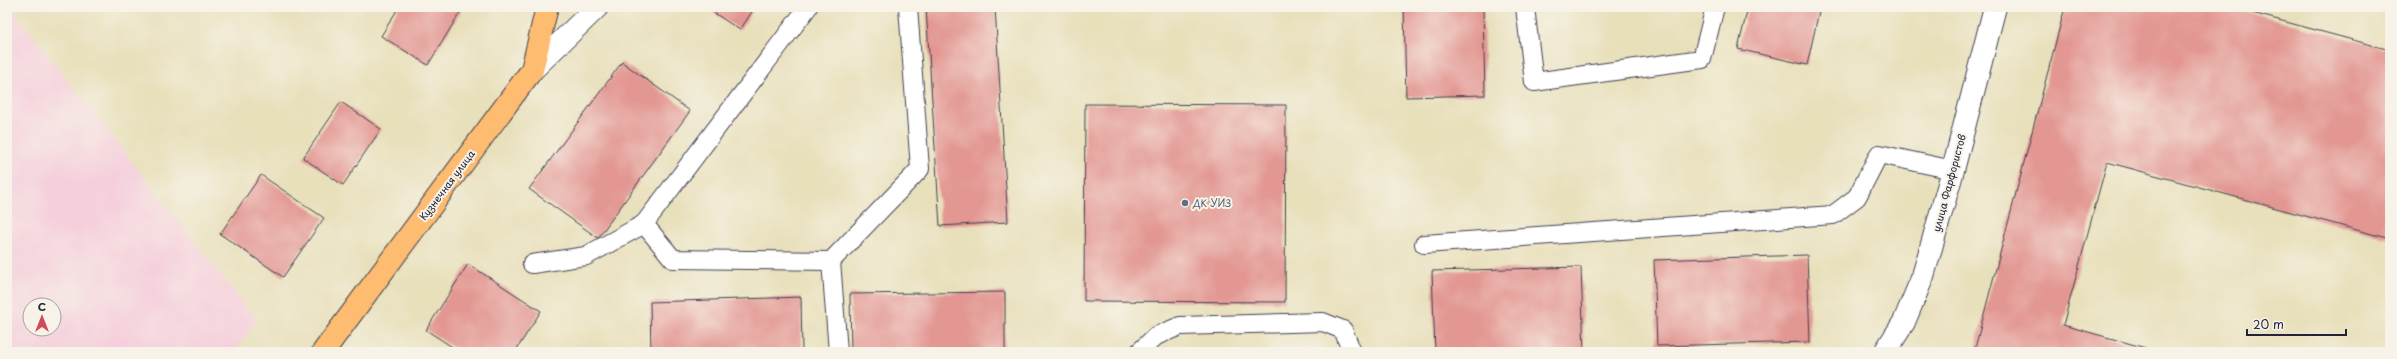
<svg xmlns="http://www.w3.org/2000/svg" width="2397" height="359" viewBox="0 0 2397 359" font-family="'Playpen Sans',sans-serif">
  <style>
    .built { fill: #f5cfdc; fill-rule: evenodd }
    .building { fill: #e39793 }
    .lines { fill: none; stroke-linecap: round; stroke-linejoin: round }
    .service-casing { stroke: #403e4e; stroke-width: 20 }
    .minor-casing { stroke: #403e4e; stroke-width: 24 }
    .tertiary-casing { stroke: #403e4e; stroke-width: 24 }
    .primary-casing { stroke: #403e4e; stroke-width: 24 }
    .service { stroke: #fff; stroke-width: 18 }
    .minor { stroke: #fff; stroke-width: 22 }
    .tertiary { stroke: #fff; stroke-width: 22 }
    .primary { stroke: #fdbc70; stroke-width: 22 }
    .service-dot { fill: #5c6f8a; stroke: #f7f3e8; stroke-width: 1.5 }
    .labels { text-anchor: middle; stroke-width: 4; stroke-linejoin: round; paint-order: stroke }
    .street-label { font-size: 10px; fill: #22223b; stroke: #f7f3e8 }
    .service-label { font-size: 10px; fill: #4e5e75; stroke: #f7f3e8; text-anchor: start }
  </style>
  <rect width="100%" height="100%" fill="#f7f3e8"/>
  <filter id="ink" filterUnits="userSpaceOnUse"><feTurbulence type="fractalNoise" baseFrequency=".025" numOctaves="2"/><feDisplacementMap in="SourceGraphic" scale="8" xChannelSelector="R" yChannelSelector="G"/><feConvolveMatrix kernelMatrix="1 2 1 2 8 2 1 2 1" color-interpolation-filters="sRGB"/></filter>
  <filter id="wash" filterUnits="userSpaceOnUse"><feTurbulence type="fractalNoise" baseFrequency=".012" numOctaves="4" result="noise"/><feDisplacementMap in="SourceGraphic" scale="16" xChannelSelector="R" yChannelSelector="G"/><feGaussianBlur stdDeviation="0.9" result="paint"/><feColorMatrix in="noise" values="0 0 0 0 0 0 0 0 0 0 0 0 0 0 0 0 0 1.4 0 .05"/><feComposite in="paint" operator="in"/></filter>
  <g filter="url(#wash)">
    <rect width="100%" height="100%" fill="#e8e0bb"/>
    <path class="built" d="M7,7H10L257,321L234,352H7ZM30,305H54V329H30Z"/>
    <g id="blocks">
      <g class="building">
        <path d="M399,7H455L461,11L428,65L381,36Z"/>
        <path d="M705,7H755L740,30Z"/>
        <path d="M926,7H995L1008,222L940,226Z"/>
        <path d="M1404,7H1483L1485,95L1406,97Z"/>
        <path d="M1748,7H1820L1807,65L1738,49Z"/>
        <path d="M2065,7H2230L2390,50V239L2107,162L2063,325L2160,352H1974Z"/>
        <path d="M622,62L690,111L598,238L529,189Z"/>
        <path d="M341,102L381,129L343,185L303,158Z"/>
        <path d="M1085,104L1286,105L1285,302L1084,301Z"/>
        <path d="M261,175L324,218L283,277L220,234Z"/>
        <path d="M1807,255L1810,342L1657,346L1654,260Z"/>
        <path d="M468,264L541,311L515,352H460L426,330Z"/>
        <path d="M1581,267L1584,352H1435L1432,271Z"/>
        <path d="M1005,292V352H851L850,294Z"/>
        <path d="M801,297L802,352H651L650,302Z"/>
      </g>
    </g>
  </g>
  <g filter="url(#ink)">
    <use href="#blocks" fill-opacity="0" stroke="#403e4e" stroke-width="1"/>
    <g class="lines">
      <g class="service-casing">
        <g id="service">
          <path d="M808,7L644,224L673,259L831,261"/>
          <path d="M1525,7L1534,82L1702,59L1715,7"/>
          <path d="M1424,244L1833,215L1857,197L1879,154L1953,170"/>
          <path d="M532,264L586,256L644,224"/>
          <path d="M838,352L831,261L920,169L908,7"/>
          <path d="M1139,352L1156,336L1180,326L1323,322L1343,330L1352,352"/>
        </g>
      </g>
      <g class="minor-casing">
        <path id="minor" d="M532,70L597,7"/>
      </g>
      <g class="tertiary-casing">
        <path id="tertiary" d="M1885,352L1904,322L1923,276L1953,170L1995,7"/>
      </g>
      <g class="primary-casing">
        <path id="primary" d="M323,352L532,70L547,7"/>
      </g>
      <use href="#service" class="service"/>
      <use href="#minor" class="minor"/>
      <use href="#tertiary" class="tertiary"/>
      <use href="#primary" class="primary"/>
    </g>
  </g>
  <circle class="service-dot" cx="1185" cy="203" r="4"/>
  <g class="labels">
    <g class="street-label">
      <text transform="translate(1949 183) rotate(-75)" y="4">улица Фарфористов</text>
      <text transform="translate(447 185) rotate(-53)" y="4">Кузнечная улица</text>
    </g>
    <g class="service-label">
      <text x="1193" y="207">ДК УИЗ</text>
    </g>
  </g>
  <rect width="2397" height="359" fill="none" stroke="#f7f3e8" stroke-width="24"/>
  <g transform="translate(42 317)"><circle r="19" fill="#f7f3e8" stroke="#a29fa3"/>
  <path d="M0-3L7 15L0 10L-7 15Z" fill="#d1495b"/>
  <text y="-6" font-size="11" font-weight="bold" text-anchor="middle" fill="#22223b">С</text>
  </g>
  <path d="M2247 329v6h99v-6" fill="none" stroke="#22223b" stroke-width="2"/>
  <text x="2253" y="329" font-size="12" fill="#22223b" stroke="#f7f3e8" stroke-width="3" paint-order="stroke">20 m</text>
</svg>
